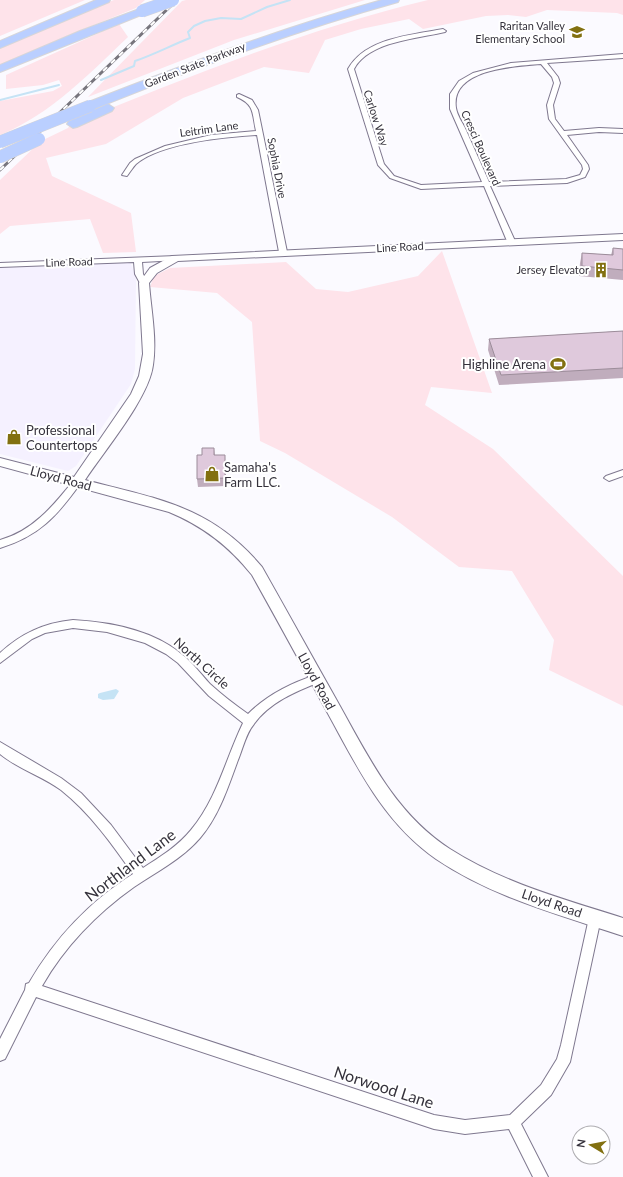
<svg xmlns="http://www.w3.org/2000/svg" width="623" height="1177" viewBox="0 0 623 1177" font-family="Lato,sans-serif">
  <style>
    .built { fill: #f5f1ff }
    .green { fill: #fee3ea }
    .water { fill: #c5e3f5 }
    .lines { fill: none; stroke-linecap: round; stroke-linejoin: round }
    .stream { stroke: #c5e3f5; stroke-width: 2 }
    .street-casing { stroke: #7f788f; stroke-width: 2 }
    .secondary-casing { stroke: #7f788f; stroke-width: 2 }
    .highway-casing { stroke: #d7d6d8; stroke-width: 2 }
    .street { fill: #fff; fill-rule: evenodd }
    .secondary { fill: #fff; fill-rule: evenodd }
    .highway { fill: #bacfff; fill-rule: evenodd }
    .rail-casing { stroke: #77757d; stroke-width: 3 }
    .rail { stroke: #fff; stroke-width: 2; stroke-dasharray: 5.5; stroke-linecap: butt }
    .highway-bridge-casing { stroke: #d7d6d8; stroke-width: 13; stroke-linecap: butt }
    .highway-bridge { stroke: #bacfff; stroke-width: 12 }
    .wall { fill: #c0adbd }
    .shaded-wall { fill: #9c8d9a }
    .building { fill: #dfc9dc; stroke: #9c8d9a }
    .labels { text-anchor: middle; stroke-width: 4; stroke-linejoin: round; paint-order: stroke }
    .far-poi-label { font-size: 11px; fill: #35323c; stroke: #fff; text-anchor: end }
    .far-street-label { font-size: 11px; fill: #35323c; stroke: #fff }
    .poi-label { font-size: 13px; fill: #35323c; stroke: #fff; text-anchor: start }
    .street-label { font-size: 13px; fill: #35323c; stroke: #fff }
    .near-street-label { font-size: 16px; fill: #35323c; stroke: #fff }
  </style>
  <rect width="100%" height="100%" fill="#fbfaff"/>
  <path class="built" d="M130,261L136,278L135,369L131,384L76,466L68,471L0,454V267Z"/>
  <g class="green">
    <path d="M0,0H85L0,36Z"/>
    <path d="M114,0H145L136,8L69,35L0,65V48L73,15Z"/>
    <path d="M186,0H365L234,40L88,97L182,1Z"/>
    <path d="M428,0H623V15L617,13L547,10L526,17L508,15L486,16L423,29L409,19L361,29L325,40L309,73L264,67L183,98L106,144L46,158L52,176L131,213L136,252L103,253L90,219L10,226L0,234V180L41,141L68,128L70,125C187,77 304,30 428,0Z"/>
    <path d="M119,24L128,37C90,73 50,115 0,135V101L53,91L62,86L59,80L43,85L6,89V75Z"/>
    <path d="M442,251L492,393L431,387L425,405L493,449L623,576V706L549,670L554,640L512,571L459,567L392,517L285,453L260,441L252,322L217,293L150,287L154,276L170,268L286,262L316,289L348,292L418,276Z"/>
  </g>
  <path class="water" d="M116,689L119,691L114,699L103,700L98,698V694L100,693Z"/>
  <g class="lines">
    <g class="stream">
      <path d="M101,80L134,66L135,61C153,55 172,45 190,38L188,32L194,26L205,21L221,18L241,19L267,7L290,0"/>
      <path d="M0,100L59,85"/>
    </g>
    <g class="street-casing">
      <g id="street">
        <path d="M443,29L446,31L445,32C417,39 369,41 354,69L384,164L394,176L421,185L482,182L450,109V94L459,81L473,73L511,63L623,54V58L547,63L558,77L560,83L553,105L555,119L564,131L599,128L623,129V133L599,132L567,135L588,165L589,169L585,177L567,183L490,186L515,241L514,243H508L507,241L484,186L421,189L390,178L378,165L348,69C365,38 411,35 443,29ZM541,64L552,77L554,83L547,105L549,119L582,165L583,169L580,175L566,179L489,182C481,164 473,146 465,128C462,122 457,115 456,108C450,69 515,66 541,64Z"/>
        <path d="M239,94L252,100L258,110L287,252L286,254H280L279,252L257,135C225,137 161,143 136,164C133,167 130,172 127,176L122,175L130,163L135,159L165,146L211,135L256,131C252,113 255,105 237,97V95Z"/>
        <path d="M176,256L180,258L179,260L142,262L143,274L148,283L144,285H141L135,274L134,262L0,267V263Z"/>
        <path d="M623,470V476L609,481L604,478L606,476Z"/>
        <path d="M77,479L80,480L82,482L80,484C57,516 39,536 0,548V540C33,531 53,506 74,480Z"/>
        <path d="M73,620C109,622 152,630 180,653C192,662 200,673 210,684C222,695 235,705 248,714C267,695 291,683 316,675L320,676L321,679L320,682C296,691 269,703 254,724C246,733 243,748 238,760C228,787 219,816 200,838C182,859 156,872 134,887C96,914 65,946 42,986L434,1115L465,1120L510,1115L541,1085L557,1059L561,1045L589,918L591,914L595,912L599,914L601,918L570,1062L551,1095L521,1124L548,1177H533L509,1129L465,1134L434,1129L36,997L5,1059L0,1061V1039L25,990L26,984L29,983C55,938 89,902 133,874C112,844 90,813 61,790C42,776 18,769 0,754V742L61,778L81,793L111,825L143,868C160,857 178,846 191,830C217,799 226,758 243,723L209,696L178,663L166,654L145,643L107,632L73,628L45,633L32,639L0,663V653C22,633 44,623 73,620Z"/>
      </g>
    </g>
    <g class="secondary-casing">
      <path id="secondary" d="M623,234V240L178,261L157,273L149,283C151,310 157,338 153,365C149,398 104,451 85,480C158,499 211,506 262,567C287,611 311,655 336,699C367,754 394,813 450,849C503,883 564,899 623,918V936C560,915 492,897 436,859C382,821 357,766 326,710C302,665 277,620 252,575C229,546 203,526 169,512L0,466V458L74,477L131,394L139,376L143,354L139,283L150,268L172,256Z"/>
    </g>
    <g class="highway-casing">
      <g id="highway">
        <path d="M96,0H110L109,2L0,48V41Z"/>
        <path d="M382,0H399L398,2C294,31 194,69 94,109L90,110L84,106L86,103C183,65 281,28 382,0Z"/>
        <path d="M142,8L146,9L147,11L146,13L0,72V65L80,31Z"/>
        <path d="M108,104L114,108L112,111L77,127L73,128L67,124L69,121Z"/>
      </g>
    </g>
    <use href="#street" class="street"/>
    <use href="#secondary" class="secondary"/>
    <use href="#highway" class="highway"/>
    <g class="rail-casing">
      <path id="rail" d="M0,170L177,0"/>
    </g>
    <use href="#rail" class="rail"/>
    <g class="highway-bridge-casing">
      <g id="highway-bridge">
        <path d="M142,11L173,0"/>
        <path d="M0,142L90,106"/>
        <path d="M0,157L39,139"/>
      </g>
    </g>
    <use href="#highway-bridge" class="highway-bridge"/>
  </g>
  <g class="wall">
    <path d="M613,248L623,249V280L579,276L580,263L582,253L611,255Z"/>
    <path d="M623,331V378L499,385L488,350L489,339Z"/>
    <path d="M214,448L215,455H225L226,486L198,487L197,479L202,455Z"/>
  </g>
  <path class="shaded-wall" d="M225,455V463L226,486L225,478Z"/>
  <g class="building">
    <path d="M613,248L623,249V270L582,266V253L613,255Z"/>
    <path d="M623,331V368L501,375L489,339Z"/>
    <path d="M202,448H214V455H225V478L197,479V455H202Z"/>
  </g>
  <defs>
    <g id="school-bare" transform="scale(1.2)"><path d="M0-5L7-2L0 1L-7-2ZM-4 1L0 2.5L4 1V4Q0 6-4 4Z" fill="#827010" stroke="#fff" stroke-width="2.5" paint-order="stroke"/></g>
    <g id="building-bare" transform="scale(1.2)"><path d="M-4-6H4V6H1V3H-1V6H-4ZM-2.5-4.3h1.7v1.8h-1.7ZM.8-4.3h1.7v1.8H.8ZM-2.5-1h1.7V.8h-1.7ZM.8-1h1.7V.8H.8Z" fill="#827010" stroke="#fff" stroke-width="2.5" paint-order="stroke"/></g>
    <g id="stadium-bare" transform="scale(1.2)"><path d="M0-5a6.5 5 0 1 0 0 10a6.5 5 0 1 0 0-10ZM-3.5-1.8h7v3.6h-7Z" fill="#827010" stroke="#fff" stroke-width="2.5" paint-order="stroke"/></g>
    <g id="shop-bare" transform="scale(1.2)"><path d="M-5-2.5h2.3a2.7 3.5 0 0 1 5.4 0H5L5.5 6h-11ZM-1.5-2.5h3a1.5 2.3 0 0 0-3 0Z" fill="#827010" stroke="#fff" stroke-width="2.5" paint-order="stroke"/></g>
  </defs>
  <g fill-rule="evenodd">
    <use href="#school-bare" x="577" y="32"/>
    <use href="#building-bare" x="601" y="270"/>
    <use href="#stadium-bare" x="558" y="364"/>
    <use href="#shop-bare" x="14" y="437"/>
    <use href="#shop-bare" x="212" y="474"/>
  </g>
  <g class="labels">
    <g class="far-poi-label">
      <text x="565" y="30">Raritan Valley<tspan x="565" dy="13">Elementary School</tspan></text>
      <text x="589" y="274">Jersey Elevator</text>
    </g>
    <g class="far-street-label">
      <text transform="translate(195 65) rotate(-21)" y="4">Garden State Parkway</text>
      <text transform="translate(376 118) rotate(72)" y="4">Carlow Way</text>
      <text transform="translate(209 129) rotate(-8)" y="4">Leitrim Lane</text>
      <text transform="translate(481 148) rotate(66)" y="4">Cresci Boulevard</text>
      <text transform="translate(277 168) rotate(79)" y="4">Sophia Drive</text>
      <text transform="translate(400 247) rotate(-3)" y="4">Line Road</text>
      <text transform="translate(69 262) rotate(-2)" y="4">Line Road</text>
    </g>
    <g class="poi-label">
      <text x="546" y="369" text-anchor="end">Highline Arena</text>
      <text x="26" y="435">Professional<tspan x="26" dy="15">Countertops</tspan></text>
      <text x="224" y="472">Samaha's<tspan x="224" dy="15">Farm LLC.</tspan></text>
    </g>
    <g class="street-label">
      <text transform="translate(61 478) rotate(15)" y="5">Lloyd Road</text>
      <text transform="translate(202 663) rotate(42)" y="5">North Circle</text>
      <text transform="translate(317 681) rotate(61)" y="5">Lloyd Road</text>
      <text transform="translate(552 903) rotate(19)" y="5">Lloyd Road</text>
    </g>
    <g class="near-street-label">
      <text transform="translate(130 865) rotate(-37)" y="6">Northland Lane</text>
      <text transform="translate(384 1087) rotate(18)" y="6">Norwood Lane</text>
    </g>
  </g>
  <g transform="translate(591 1145) rotate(280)"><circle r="19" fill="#ffffff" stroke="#aeadb1"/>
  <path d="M0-3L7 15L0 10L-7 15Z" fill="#827010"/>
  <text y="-6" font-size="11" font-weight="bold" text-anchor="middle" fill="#35323c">N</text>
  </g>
</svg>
